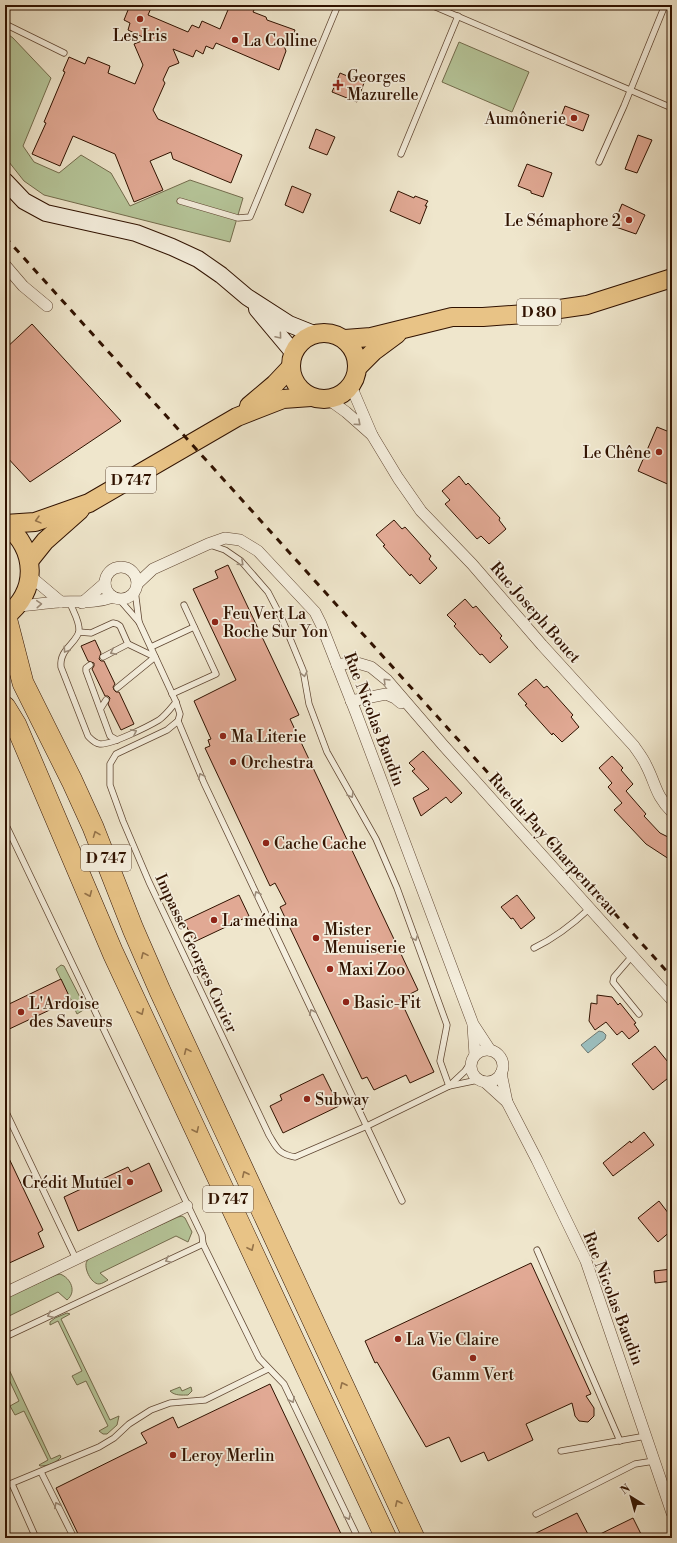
<svg xmlns="http://www.w3.org/2000/svg" width="677" height="1543" viewBox="0 0 677 1543" font-family="'Libre Bodoni',serif">
  <style>
    .green { fill: #b6c69a; stroke: #736c4d }
    .water { fill: #9bbebe; stroke: #707972 }
    .building { fill: #e1a994; stroke: #301200 }
    .lines { fill: none; stroke-linecap: round; stroke-linejoin: round }
    .lane-casing { stroke: #604733; stroke-width: 7 }
    .street-casing { stroke: #604733; stroke-width: 12 }
    .secondary-casing { stroke: #301200; stroke-width: 18 }
    .primary-casing { stroke: #301200; stroke-width: 20 }
    .highway-casing { stroke: #301200; stroke-width: 22 }
    .lane { stroke: #f5efde; stroke-width: 5.5 }
    .street { stroke: #f5efde; stroke-width: 11 }
    .secondary { stroke: #f5efde; stroke-width: 16 }
    .primary { stroke: #e8c386; stroke-width: 18 }
    .highway { stroke: #e8c386; stroke-width: 21 }
    .rail { stroke: #301200; stroke-width: 3; stroke-dasharray: 7 7; stroke-linecap: butt }
    .oneway { stroke: #9c8c7a }
    .oneway2 { stroke: #95734a }
    .poi-dot { fill: #8f2418; stroke: #f5efde; stroke-width: 1.5 }
    .labels { text-anchor: middle; stroke-width: 3.5; stroke-linejoin: round; paint-order: stroke }
    .shield { fill: #f5efde; stroke: #6b5443; stroke-width: 1 }
    .shield-label { font-size: 15px; font-weight: bold; fill: #301200 }
    .poi-label { font-size: 16px; fill: #301200; stroke: #f5efde; text-anchor: start }
    .street-label { font-size: 16px; fill: #301200; stroke: #f5efde }
  </style>
  <rect width="100%" height="100%" fill="#efe6cc"/>
  <filter id="stains"><feTurbulence type="fractalNoise" baseFrequency=".005" numOctaves="4"/><feColorMatrix values="0 0 0 0 .2 0 0 0 0 .09 0 0 0 0 .02 0 0 0 .5 -.17"/></filter>
  <radialGradient id="worn" r=".72"><stop offset=".6" stop-color="#630" stop-opacity="0"/><stop offset="1" stop-color="#630" stop-opacity=".3"/></radialGradient>
  <g class="green">
    <path d="M5,32L13,38L51,78L23,146L34,162L59,173L81,155L111,173L130,206L190,180L243,198L230,242L44,195L24,181L5,157Z"/>
    <path d="M459,42L529,72L512,112L442,82Z"/>
    <path d="M61,965L64,966L84,1005L85,1009L77,1014L56,969Z"/>
    <path d="M182,1216L185,1218L192,1232L188,1242L176,1236L100,1273L108,1280C106,1281 102,1284 99,1284C91,1284 83,1267 87,1261C88,1259 90,1258 91,1257L178,1217Z"/>
    <path d="M60,1274C71,1278 77,1292 67,1300L58,1292L5,1318V1298L56,1275Z"/>
    <path d="M67,1313L70,1314L61,1319L110,1420L119,1416L117,1425L107,1434H103L99,1431L108,1426L86,1381L77,1385L72,1376L82,1371L58,1321L50,1325V1322L55,1318Z"/>
    <path d="M5,1361L51,1459L60,1455L61,1457C56,1463 48,1466 40,1466L39,1465L48,1460L24,1411L15,1415L10,1406L19,1401L5,1371Z"/>
    <path d="M180,1387L182,1391L191,1387L192,1391L188,1395C182,1395 175,1396 170,1391Z"/>
  </g>
  <path class="water" d="M599,1031L603,1032L606,1035L605,1039L588,1053L581,1045Z"/>
  <g class="building">
    <path d="M130,5H143L151,8L148,15L188,32L192,25L199,28L202,21L220,29L230,5H247L255,8L253,12L266,17L267,20L295,30L290,43L284,46L286,51L279,70L216,43L213,49L206,46L203,54L196,50L193,57L173,49L179,63L169,67L163,80L165,83L153,110L158,119L242,155L231,183L173,159L171,152L150,161L163,190L134,202L115,154L73,136L60,166L32,154L46,123L44,122L65,72L63,71L69,57L85,64L88,57L110,66L108,73L135,84L143,65L134,44L147,39L128,30L130,23L124,20Z"/>
    <path d="M340,73L364,83L357,102L332,92Z"/>
    <path d="M565,106L589,115L583,131L559,122Z"/>
    <path d="M316,129L335,137L327,155L309,148Z"/>
    <path d="M638,135L652,140L637,173L625,169Z"/>
    <path d="M527,164L552,173L543,197L531,193V191L518,186Z"/>
    <path d="M292,186L311,194L303,213L285,205Z"/>
    <path d="M398,191L414,198L415,196L428,201L425,206H427L420,224L390,211Z"/>
    <path d="M622,204L645,215L636,234L613,226Z"/>
    <path d="M32,324L121,421L30,482L5,455V349Z"/>
    <path d="M657,427L672,433V486L638,471Z"/>
    <path d="M459,476L466,485L468,483L500,518L499,520L506,529L489,544L481,536L477,539L445,504L450,500L442,491Z"/>
    <path d="M394,520L402,529L405,527L431,556L429,559L437,568L420,584L411,574L410,576L383,546L385,545L376,535Z"/>
    <path d="M228,565L299,715L290,719L418,990L400,999L434,1072L410,1083L406,1075L374,1090L367,1077L362,1079L280,907L286,904L275,883L270,886L205,748L210,746L208,740L211,739L194,701L236,680L193,589L218,578L215,571Z"/>
    <path d="M465,599L473,608L476,606L502,636L500,638L508,647L490,663L482,654L480,655L454,626L456,624L447,615Z"/>
    <path d="M95,640L101,653L99,659L101,661H104L115,684L113,687L114,690L116,692H119L134,724L121,730L108,704L110,698L108,696H105L92,669L94,666V663L88,661L81,646Z"/>
    <path d="M536,679L544,688L547,686L573,715L571,717L579,727L562,742L553,733L552,735L525,705L527,704L518,694Z"/>
    <path d="M423,751L462,793L451,803L446,797L421,816L413,798L429,789L412,771L415,769L409,763Z"/>
    <path d="M612,756L623,768L621,770L633,784L626,791L646,814L644,816L660,833L672,839V861L646,844L614,810L622,803L608,787L612,783L599,768Z"/>
    <path d="M239,895L249,916L194,942L184,921Z"/>
    <path d="M517,895L535,918L521,929L513,918L511,919L501,907Z"/>
    <path d="M61,979L71,1000L5,1031V1006Z"/>
    <path d="M597,995L612,997L618,1005L620,1003L636,1023L634,1024L639,1031L629,1039L622,1031L617,1035L606,1022L595,1030L589,1021L591,1003L597,1004Z"/>
    <path d="M655,1046L672,1067V1075L653,1090L632,1064Z"/>
    <path d="M323,1074L339,1106L283,1133L270,1106L282,1100L280,1095Z"/>
    <path d="M644,1132L654,1145L613,1176L603,1163L630,1141L631,1143Z"/>
    <path d="M5,1150L43,1230L38,1233L44,1247L5,1265Z"/>
    <path d="M149,1163L162,1191L78,1231L64,1197L128,1167L131,1172Z"/>
    <path d="M659,1201L672,1218V1230L658,1242L638,1218Z"/>
    <path d="M531,1263L591,1394L586,1396L594,1408V1416L588,1422L579,1421L575,1416L572,1403L526,1424L533,1440L488,1461L484,1452L461,1462L449,1437L426,1447L377,1362L375,1363L365,1341Z"/>
    <path d="M672,1269V1281L655,1283L654,1271Z"/>
    <path d="M270,1384L343,1538H80L56,1488L147,1443L141,1433L173,1417L178,1428Z"/>
    <path d="M577,1513L590,1538H526Z"/>
    <path d="M633,1518L643,1538H592Z"/>
  </g>
  <g class="lines">
    <g class="lane-casing">
      <g id="lane">
        <path d="M431,5L672,108"/>
        <path d="M5,24L64,53"/>
        <path d="M401,154L458,16"/>
        <path d="M599,162L624,106L665,5"/>
        <path d="M180,201L238,218L250,217L338,5"/>
        <path d="M210,545L225,550L241,561L268,592L282,619L303,670L309,704L327,752L376,839L397,888L447,1025L440,1061L449,1086"/>
        <path d="M135,590L139,622"/>
        <path d="M119,599L139,622L176,702L180,714L178,721L167,730L116,754L110,764V785L123,821L149,882L269,1135C277,1148 278,1154 295,1157L367,1126L449,1086L478,1080"/>
        <path d="M70,603C73,611 80,622 79,631C77,643 59,649 61,667L88,736C92,740 94,743 100,744C111,745 149,726 159,720C166,715 171,708 176,702"/>
        <path d="M79,632L91,633L113,623L117,624L120,626L128,644L103,657"/>
        <path d="M151,647L194,627"/>
        <path d="M90,665L86,668V671L110,736L117,740"/>
        <path d="M117,688L155,657L128,644"/>
        <path d="M172,694L216,674L184,605"/>
        <path d="M101,708L106,700"/>
        <path d="M178,721L204,783L402,1201"/>
        <path d="M5,823L202,1235L203,1244L259,1358L284,1384L358,1538"/>
        <path d="M534,948C555,938 573,924 590,908"/>
        <path d="M633,955L614,977L613,982L639,1014"/>
        <path d="M449,1086L465,1071L471,1062"/>
        <path d="M5,1110L76,1259"/>
        <path d="M537,1250L620,1441"/>
        <path d="M5,1337L203,1244"/>
        <path d="M561,1451L646,1436"/>
        <path d="M41,1472L74,1538"/>
        <path d="M12,1484L36,1538"/>
        <path d="M5,1486L99,1447L114,1438L129,1424L151,1410L170,1403L205,1400L268,1369"/>
        <path d="M536,1514L635,1464L654,1461"/>
      </g>
    </g>
    <g class="street-casing">
      <g id="street">
        <path d="M5,265L23,286L47,306"/>
        <path d="M328,399L346,412L372,435L351,386"/>
        <path d="M372,435L398,478L421,511L472,564L542,645L634,746C638,752 643,758 646,765C656,784 655,795 672,812"/>
        <circle cx="121" cy="583" r="16"/>
        <path d="M30,576L61,602"/>
        <path d="M137,584L153,569L208,544L225,538L240,540L258,551L315,612L321,624L356,713L473,1024L490,1050"/>
        <path d="M82,603L105,583"/>
        <path d="M18,606C32,605 45,603 59,602C79,601 93,604 113,597"/>
        <path d="M337,665L354,662L371,667L387,680L443,745L672,1000"/>
        <path d="M351,701L386,694L395,698L401,703"/>
        <path d="M473,1026L475,1055"/>
        <circle cx="487" cy="1066" r="16"/>
        <path d="M501,1073L507,1102L537,1160L586,1261L672,1513"/>
        <path d="M485,1082L507,1102"/>
        <path d="M5,1293L187,1206"/>
      </g>
    </g>
    <g class="secondary-casing">
      <g id="secondary">
        <path d="M5,181L24,201L46,213L136,233L172,247L198,259L221,275L247,297L289,324L314,334"/>
        <path d="M257,309L293,352"/>
      </g>
    </g>
    <g class="primary-casing">
      <g id="primary">
        <circle cx="324" cy="366" r="33"/>
        <path d="M345,339L371,337L452,317H483L525,314L587,305L672,278"/>
        <path d="M357,368L374,351L397,334"/>
        <path d="M249,406L275,384L291,367"/>
        <path d="M5,524L35,522L89,503L237,417L283,399L311,397"/>
        <path d="M5,524C37,550 39,591 5,617"/>
        <path d="M29,561L45,541L80,510"/>
      </g>
    </g>
    <g class="highway-casing">
      <g id="highway">
        <path d="M6,617L23,683L72,781L93,827L133,929L160,991L414,1538"/>
        <path d="M5,707L16,725L113,953L386,1538"/>
      </g>
    </g>
    <use href="#lane" class="lane"/>
    <use href="#street" class="street"/>
    <use href="#secondary" class="secondary"/>
    <use href="#primary" class="primary"/>
    <use href="#highway" class="highway"/>
    <path class="rail" d="M5,237L672,977"/>
  </g>
  <defs><path id="oneway-chevron" d="M-2-3.5L2.5 0L-2 3.5" fill="none" stroke-width="1.6" stroke-linecap="round" stroke-linejoin="round"/></defs>
  <g class="oneway">
    <use href="#oneway-chevron" transform="translate(279 336) rotate(50)"/>
    <use href="#oneway-chevron" transform="translate(358 423) rotate(42)"/>
    <use href="#oneway-chevron" transform="translate(241 563) rotate(43)"/>
    <use href="#oneway-chevron" transform="translate(39 604) rotate(-4)"/>
    <use href="#oneway-chevron" transform="translate(66 650) rotate(124)"/>
    <use href="#oneway-chevron" transform="translate(113 652) rotate(154)"/>
    <use href="#oneway-chevron" transform="translate(304 674) rotate(78)"/>
    <use href="#oneway-chevron" transform="translate(386 681) rotate(-135)"/>
    <use href="#oneway-chevron" transform="translate(134 732) rotate(-26)"/>
    <use href="#oneway-chevron" transform="translate(201 776) rotate(-114)"/>
    <use href="#oneway-chevron" transform="translate(351 795) rotate(60)"/>
    <use href="#oneway-chevron" transform="translate(257 894) rotate(-115)"/>
    <use href="#oneway-chevron" transform="translate(415 938) rotate(70)"/>
    <use href="#oneway-chevron" transform="translate(312 1012) rotate(-115)"/>
    <use href="#oneway-chevron" transform="translate(168 1260) rotate(155)"/>
    <use href="#oneway-chevron" transform="translate(50 1315) rotate(155)"/>
    <use href="#oneway-chevron" transform="translate(292 1400) rotate(64)"/>
    <use href="#oneway-chevron" transform="translate(57 1505) rotate(-117)"/>
    <use href="#oneway-chevron" transform="translate(348 1517) rotate(64)"/>
  </g>
  <g class="oneway2">
    <use href="#oneway-chevron" transform="translate(38 520) rotate(165)"/>
    <use href="#oneway-chevron" transform="translate(96 834) rotate(-111)"/>
    <use href="#oneway-chevron" transform="translate(89 894) rotate(67)"/>
    <use href="#oneway-chevron" transform="translate(144 955) rotate(-114)"/>
    <use href="#oneway-chevron" transform="translate(141 1012) rotate(65)"/>
    <use href="#oneway-chevron" transform="translate(187 1051) rotate(-114)"/>
    <use href="#oneway-chevron" transform="translate(196 1130) rotate(65)"/>
    <use href="#oneway-chevron" transform="translate(245 1174) rotate(-115)"/>
    <use href="#oneway-chevron" transform="translate(251 1248) rotate(65)"/>
    <use href="#oneway-chevron" transform="translate(343 1385) rotate(-115)"/>
    <use href="#oneway-chevron" transform="translate(398 1503) rotate(-115)"/>
  </g>
  <g class="poi-dot">
    <circle cx="140" cy="19" r="4"/>
    <circle cx="235" cy="40" r="4"/>
    <path d="M336 79h4v4h4v4h-4v4h-4v-4h-4v-4h4z"/>
    <circle cx="574" cy="118" r="4"/>
    <circle cx="629" cy="220" r="4"/>
    <circle cx="659" cy="452" r="4"/>
    <circle cx="215" cy="622" r="4"/>
    <circle cx="223" cy="736" r="4"/>
    <circle cx="233" cy="762" r="4"/>
    <circle cx="266" cy="843" r="4"/>
    <circle cx="214" cy="920" r="4"/>
    <circle cx="316" cy="938" r="4"/>
    <circle cx="330" cy="969" r="4"/>
    <circle cx="346" cy="1002" r="4"/>
    <circle cx="21" cy="1012" r="4"/>
    <circle cx="307" cy="1099" r="4"/>
    <circle cx="130" cy="1182" r="4"/>
    <circle cx="398" cy="1339" r="4"/>
    <circle cx="473" cy="1358" r="4"/>
    <circle cx="173" cy="1455" r="4"/>
  </g>
  <g class="labels">
    <g class="shield">
      <rect x="517" y="299" width="44" height="26" rx="3"/>
      <rect x="106" y="467" width="50" height="26" rx="3"/>
      <rect x="81" y="845" width="50" height="26" rx="3"/>
      <rect x="203" y="1186" width="50" height="26" rx="3"/>
    </g>
    <g class="shield-label">
      <text x="539" y="317">D 80</text>
      <text x="131" y="485">D 747</text>
      <text x="106" y="863">D 747</text>
      <text x="228" y="1204">D 747</text>
    </g>
    <g class="poi-label">
      <text x="140" y="41" text-anchor="middle">Les Iris</text>
      <text x="243" y="46">La Colline</text>
      <text x="347" y="82">Georges<tspan x="347" dy="18">Mazurelle</tspan></text>
      <text x="566" y="124" text-anchor="end">Aumônerie</text>
      <text x="621" y="226" text-anchor="end">Le Sémaphore 2</text>
      <text x="651" y="458" text-anchor="end">Le Chêne</text>
      <text x="223" y="619">Feu Vert La<tspan x="223" dy="18">Roche Sur Yon</tspan></text>
      <text x="231" y="742">Ma Literie</text>
      <text x="241" y="768">Orchestra</text>
      <text x="274" y="849">Cache Cache</text>
      <text x="222" y="926">La médina</text>
      <text x="324" y="935">Mister<tspan x="324" dy="18">Menuiserie</tspan></text>
      <text x="338" y="975">Maxi Zoo</text>
      <text x="354" y="1008">Basic-Fit</text>
      <text x="29" y="1009">L'Ardoise<tspan x="29" dy="18">des Saveurs</tspan></text>
      <text x="315" y="1105">Subway</text>
      <text x="122" y="1188" text-anchor="end">Crédit Mutuel</text>
      <text x="406" y="1345">La Vie Claire</text>
      <text x="473" y="1380" text-anchor="middle">Gamm Vert</text>
      <text x="181" y="1461">Leroy Merlin</text>
    </g>
    <g class="street-label">
      <text transform="translate(536 612) rotate(49)" y="6">Rue Joseph Bouet</text>
      <text transform="translate(375 719) rotate(69)" y="6">Rue Nicolas Baudin</text>
      <text transform="translate(554 844) rotate(48)" y="6">Rue du Puy Charpentreau</text>
      <text transform="translate(197 953) rotate(65)" y="6">Impasse Georges Cuvier</text>
      <text transform="translate(614 1298) rotate(69)" y="6">Rue Nicolas Baudin</text>
    </g>
  </g>
  <rect width="677" height="1543" fill="none" stroke="#efe6cc" stroke-width="20"/>
  <rect x="6" y="6" width="665" height="1531" fill="none" stroke="#301200" stroke-width="2"/>
  <rect x="10" y="10" width="657" height="1523" fill="none" stroke="#301200"/>
  <g transform="translate(631 1497) rotate(323)" stroke="#f5efde" stroke-width="3" paint-order="stroke">
  <path d="M0-3L7 15L0 10L-7 15Z" fill="#301200"/>
  <text y="-6" font-size="11" font-weight="bold" text-anchor="middle" fill="#301200">N</text>
  </g>
  <rect width="100%" height="100%" filter="url(#stains)"/>
  <rect width="100%" height="100%" fill="url(#worn)"/>
</svg>
